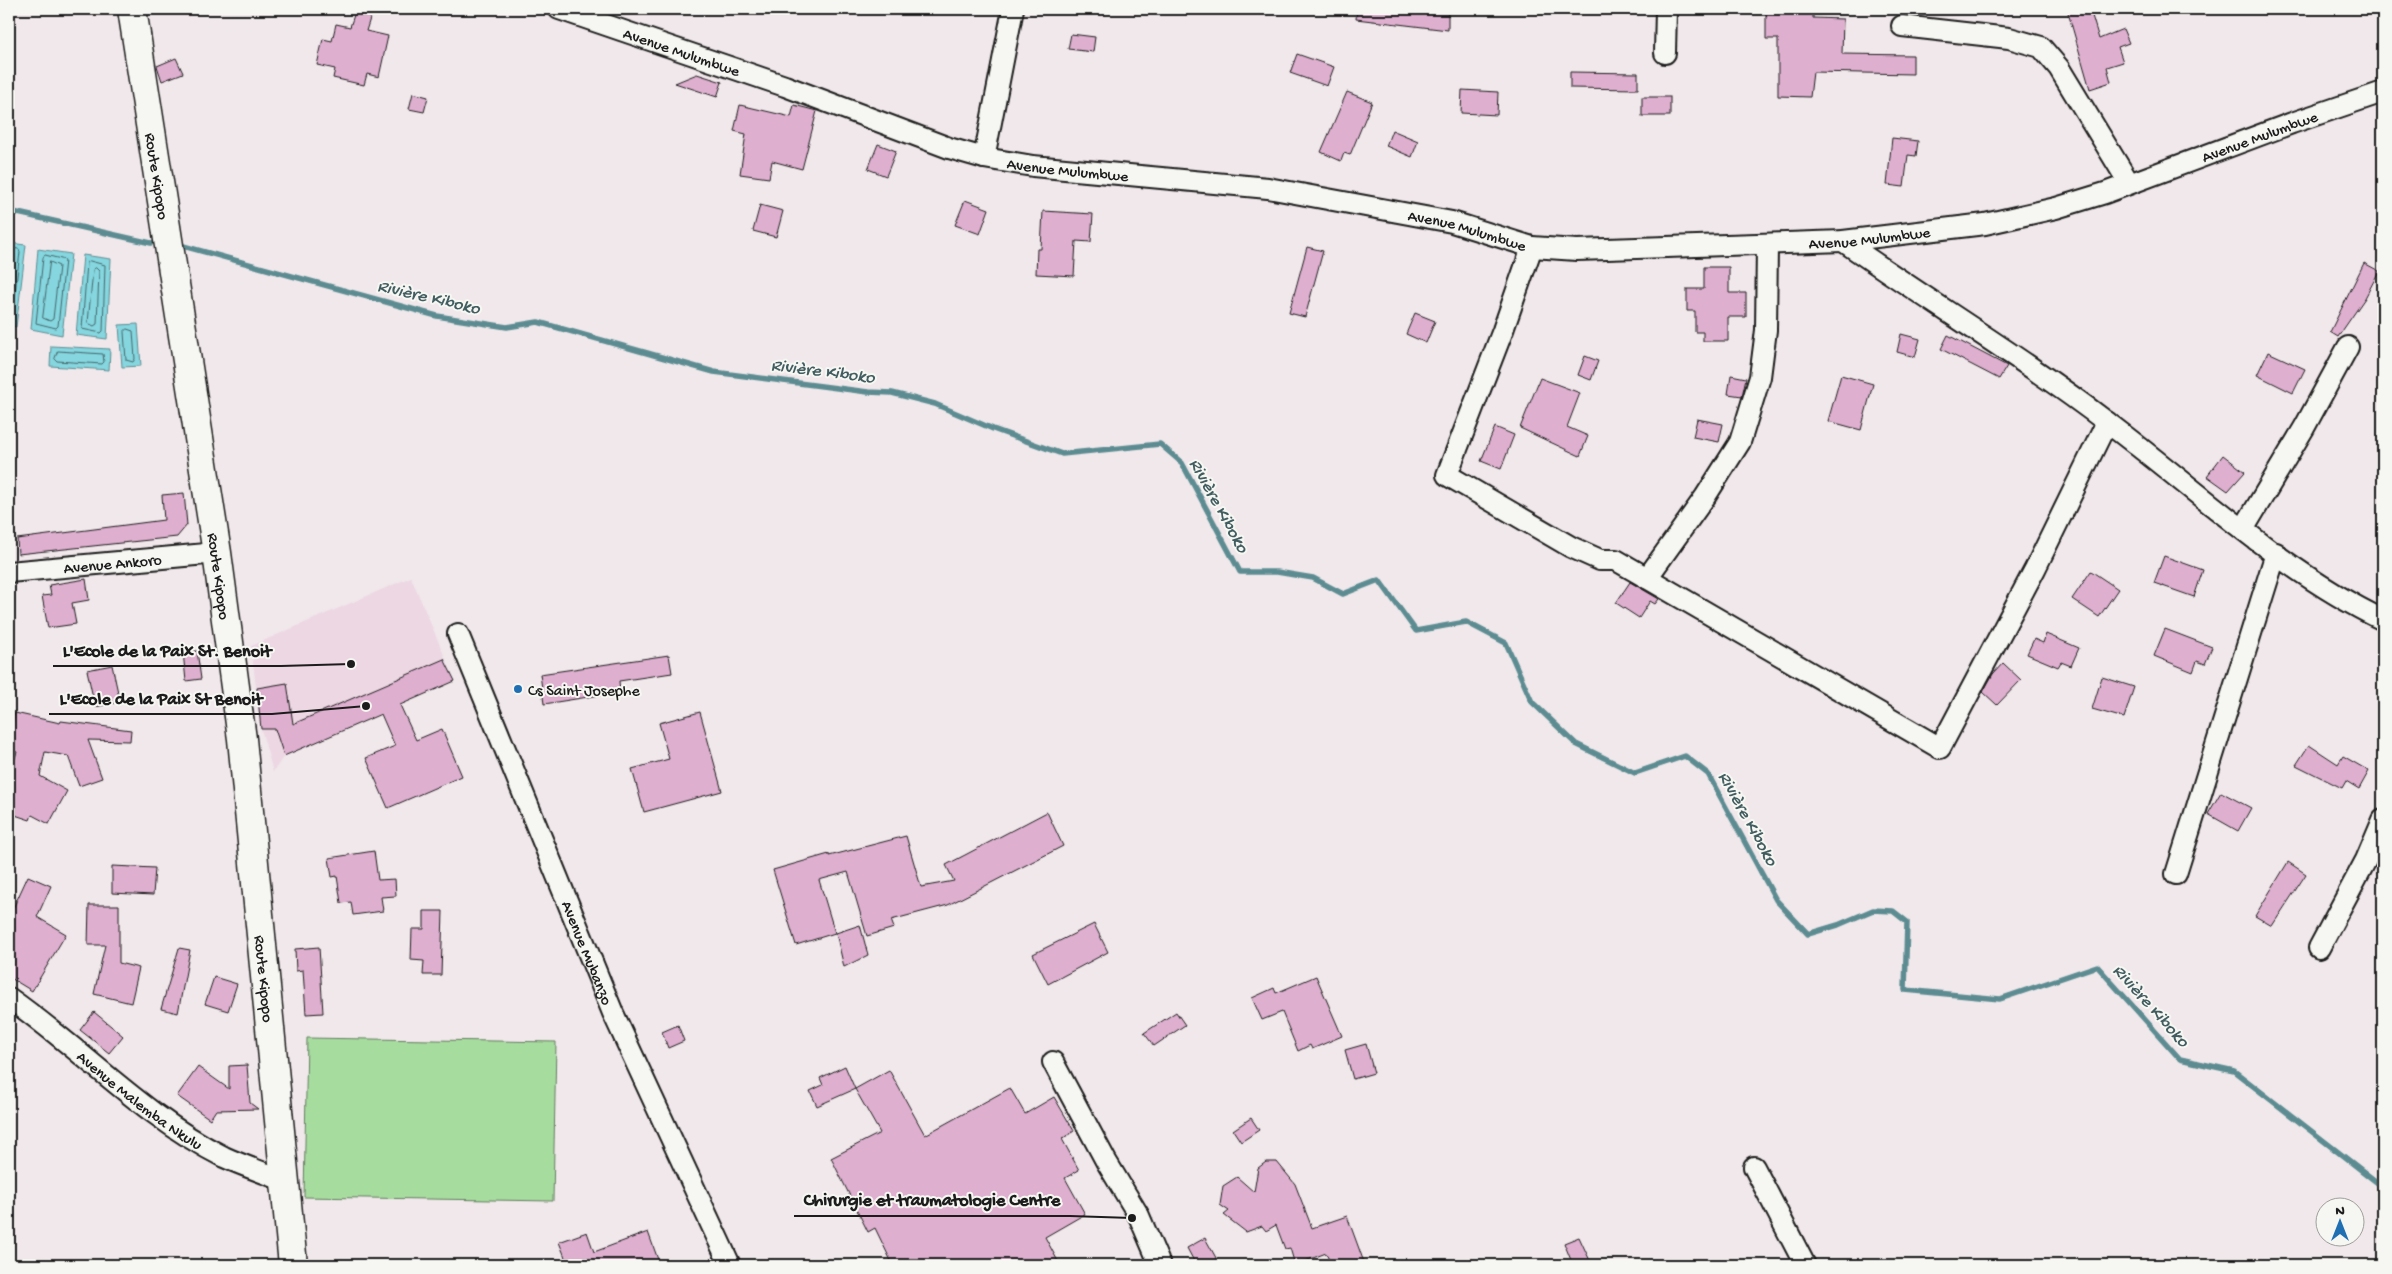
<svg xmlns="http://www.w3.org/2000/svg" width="2392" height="1274" viewBox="0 0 2392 1274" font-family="'Gochi Hand',sans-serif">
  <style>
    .built { fill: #ecd7e3 }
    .green { fill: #a7dc9f; stroke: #627c5e }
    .water { fill: #85d6df; stroke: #5b8c91 }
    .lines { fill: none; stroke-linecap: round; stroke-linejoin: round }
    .shore { stroke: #46666a; stroke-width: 1 }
    .stream { stroke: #5b8c91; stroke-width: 5.5 }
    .building { fill: #dfafd0; stroke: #1c1c1c }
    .minor-casing { stroke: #1c1c1c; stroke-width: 24 }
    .secondary-casing { stroke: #1c1c1c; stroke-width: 31 }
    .minor { stroke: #f6f6f2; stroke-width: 20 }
    .secondary { stroke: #f6f6f2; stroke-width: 28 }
    .poi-dot { fill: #1f6fb2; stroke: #f6f6f2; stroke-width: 2 }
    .labels { text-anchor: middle; stroke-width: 4; stroke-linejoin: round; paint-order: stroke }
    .street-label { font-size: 16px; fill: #1c1c1c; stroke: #f6f6f2 }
    .poi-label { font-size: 16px; fill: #1c1c1c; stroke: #f6f6f2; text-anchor: start }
    .water-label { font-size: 18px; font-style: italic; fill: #415d60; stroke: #f6f6f2 }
    .leader { fill: none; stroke: #1c1c1c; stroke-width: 2 }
    .callout-dot { fill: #1c1c1c; stroke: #f6f6f2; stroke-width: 2 }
    .callout-label { font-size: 18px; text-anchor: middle; font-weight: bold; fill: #1c1c1c; stroke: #f6f6f2; stroke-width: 4; stroke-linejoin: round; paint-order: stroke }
  </style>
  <rect width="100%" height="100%" fill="#f1e8eb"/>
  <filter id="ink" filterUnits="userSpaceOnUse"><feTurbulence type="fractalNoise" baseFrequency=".02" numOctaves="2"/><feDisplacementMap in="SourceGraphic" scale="10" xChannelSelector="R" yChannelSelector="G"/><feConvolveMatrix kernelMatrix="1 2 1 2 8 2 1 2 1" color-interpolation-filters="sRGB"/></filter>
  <g filter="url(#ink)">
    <path class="built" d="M411,577L455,681L284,756L273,772L261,729L251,646Z"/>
    <path class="green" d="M307,1038L556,1042L553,1201L304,1197Z"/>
    <g class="water">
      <path d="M9,243L26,245L16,327L9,325Z"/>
      <path d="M38,249L71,254L62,335L31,329Z"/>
      <path d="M83,255L111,259L107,339L76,335Z"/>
      <path d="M138,324L141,366L122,367L119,325Z"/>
      <path d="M51,346L110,349L109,370L50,366Z"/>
    </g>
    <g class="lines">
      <g class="shore">
        <path d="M9,248L19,249L20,252L12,318L9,321"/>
        <path d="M45,255L65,260L58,326L56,328L36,323L43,258Z"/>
        <path d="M90,261L105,265L103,331L101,333L82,329L87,263Z"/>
        <path d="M50,262L59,266L53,319L50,321L43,318Z"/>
        <path d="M96,268L99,271L97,324L94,326L88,323L93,270Z"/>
        <path d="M127,329L133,331L135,359L133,362L126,360L124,332Z"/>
        <path d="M58,351L103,354L104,362L102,364L57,361L55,359Z"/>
      </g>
      <g class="stream">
        <path d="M9,211L151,243"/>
        <path d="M176,244L437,316L507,327L538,322L714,372L868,392L892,393L935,404L993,429L1062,454L1160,444L1182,463L1240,572H1277L1313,578L1343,594L1379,580L1416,631L1466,622L1506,643L1532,702L1576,744L1635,773L1685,756L1708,774L1776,900L1808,934L1838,925L1873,910L1893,911L1907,922L1905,990L2000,999L2097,966L2180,1059L2234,1071L2383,1187"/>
      </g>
    </g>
    <g class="building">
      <path d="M356,9H373L366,31L388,36L379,77L367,74L364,85L333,78L335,69L317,65L323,39L332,41L336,24L350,27Z"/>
      <path d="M1357,9H1448V30L1356,19Z"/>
      <path d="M2067,9H2090L2099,39L2123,29L2129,43L2118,47L2123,62L2107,67L2111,82L2090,89Z"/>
      <path d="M1766,11H1813V18L1843,19L1842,54L1913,55V74L1813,72L1810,97L1778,96V39H1766Z"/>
      <path d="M1071,34L1095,37L1093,52L1068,49Z"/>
      <path d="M1297,54L1334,67L1327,86L1290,73Z"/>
      <path d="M176,58L183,73L162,81L157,66Z"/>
      <path d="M1570,72L1638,73V89L1570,88Z"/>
      <path d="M697,74L722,82L717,97L675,83Z"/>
      <path d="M1462,90L1498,92L1497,115L1461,113Z"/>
      <path d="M1347,92L1372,102L1350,155L1344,153L1341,161L1321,152Z"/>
      <path d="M413,93L428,97L424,112L409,109Z"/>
      <rect x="1642" y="97" width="28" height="19"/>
      <path d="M740,105L791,117L794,105L817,111L802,169L772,161L769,178L740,174L746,134L734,131Z"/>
      <path d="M1392,130L1418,141L1412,157L1386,146Z"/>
      <path d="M1892,138L1918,141L1916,156L1908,155L1904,187L1887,185Z"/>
      <path d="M878,144L896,151L886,176L868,169Z"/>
      <path d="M965,200L989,209L980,234L955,225Z"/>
      <path d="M760,205L783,211L776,237L753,231Z"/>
      <path d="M1043,211L1093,214L1091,242L1076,241L1074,276L1036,274L1037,249H1041Z"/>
      <path d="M1307,247L1323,251L1305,317L1289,313Z"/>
      <path d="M2364,263L2379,271L2365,298L2338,337L2330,332Z"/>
      <path d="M1704,267H1729V293H1746V317H1728V341H1703V332H1695V311H1687V289H1704Z"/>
      <path d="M1415,313L1435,321L1426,343L1406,334Z"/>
      <path d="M1901,334L1920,339L1915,357L1897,352Z"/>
      <path d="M1948,335L2007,366L1999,379L1941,349Z"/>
      <path d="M2268,352L2305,369L2293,393L2257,375Z"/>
      <path d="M1585,356L1598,361L1591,380L1578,375Z"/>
      <path d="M1731,375L1746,378L1742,396L1728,394Z"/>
      <path d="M1841,375L1873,384L1861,430L1828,421Z"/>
      <path d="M1540,378L1580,393L1567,427L1588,436L1580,456L1520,428Z"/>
      <path d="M1697,419L1723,424L1719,442L1693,437Z"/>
      <path d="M1495,427L1514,435L1501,469L1481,461Z"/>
      <path d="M2223,455L2245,472L2228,491L2207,476Z"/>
      <path d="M184,493L187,525L177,537L18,554L17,539L164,520L162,495Z"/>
      <path d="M2164,556L2203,570L2194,597L2154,583Z"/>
      <path d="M2091,571L2118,589L2099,617L2072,599Z"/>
      <path d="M86,579L89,600L72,603L76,624L48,628L42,596L51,595L49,585Z"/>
      <path d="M1630,582L1659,599L1655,604L1650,601L1639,618L1616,603Z"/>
      <path d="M2165,629L2212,647L2205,664L2197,661L2193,672L2154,656Z"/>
      <path d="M2046,634L2079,648L2071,666L2061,662L2058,667L2027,654L2034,639L2043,643Z"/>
      <path d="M197,651L201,679L186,681L183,652Z"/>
      <path d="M669,655L672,673L619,681L620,692L544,704L540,674Z"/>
      <path d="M444,659L455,681L400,705L416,740L442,729L462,776L388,808L366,758L395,746L381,714L284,756L275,729H261L257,688L287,683L293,724Z"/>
      <path d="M2003,663L2021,680L1997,705L1983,692L1993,674Z"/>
      <path d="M112,665L120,702L95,707L87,670Z"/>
      <path d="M2102,677L2134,687L2124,718L2092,709Z"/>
      <path d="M700,712L722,791L644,812L632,769L669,759L659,723Z"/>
      <path d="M15,713L60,723L61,721L131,730L130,741L88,740L102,778L79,786L68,756L45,752L40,776L67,791L49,824L32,815L30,820L9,813V776L17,752L9,750V724L12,725Z"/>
      <path d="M2309,745L2338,764L2343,756L2369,771L2359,789L2346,781L2342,788L2296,765Z"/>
      <path d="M2221,792L2251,808L2238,831L2208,814Z"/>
      <path d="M1047,812L1063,846L948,905L891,920L894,928L867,936L848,872L819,880L835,933L796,945L773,870L829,854V856L906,836L921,887L954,881L946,865Z"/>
      <path d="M374,851L378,880L395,879L396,896L381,897L383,911L353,915L351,902L341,903L337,876L332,877L329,858Z"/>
      <path d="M2288,862L2306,874L2272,926L2255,916Z"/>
      <path d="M112,866L155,868L153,895L112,893Z"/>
      <path d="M28,876L51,886L37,917L66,934L32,991L9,977V917Z"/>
      <path d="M89,905H119V963L139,968L131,1003L94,994L105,945H88Z"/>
      <path d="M424,911H443L441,975H423L424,961L411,960L412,929H424Z"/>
      <path d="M1094,924L1108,952L1048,984L1033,954Z"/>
      <path d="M860,925L868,955L844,967L836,933Z"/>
      <path d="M319,947L323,1013L306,1014L303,970L296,971L295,949Z"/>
      <path d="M179,948L190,950L178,1013L161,1009Z"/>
      <path d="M1316,976L1342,1036L1312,1049L1310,1045L1298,1051L1282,1012L1262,1020L1252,998L1274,988L1276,993Z"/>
      <path d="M214,977L237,984L228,1011L205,1004Z"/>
      <path d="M94,1012L123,1036L109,1053L80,1030Z"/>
      <path d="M1176,1012L1185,1025L1154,1046L1144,1033Z"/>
      <path d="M678,1025L684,1041L668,1048L662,1032Z"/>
      <path d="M1366,1044L1374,1073L1353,1079L1345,1050Z"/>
      <path d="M247,1065L250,1103L258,1109L216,1110L210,1119L177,1096L198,1067L229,1089V1066Z"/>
      <path d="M845,1066L855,1089L817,1106L810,1091L823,1085L820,1078Z"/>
      <path d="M889,1070L925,1135L1010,1088L1025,1114L1054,1097L1074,1131L1062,1139L1079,1170L1065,1178L1085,1214L1045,1237L1060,1265H893L875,1228L868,1232L831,1158L880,1133L855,1089Z"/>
      <path d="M1251,1118L1259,1130L1241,1142L1233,1130Z"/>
      <path d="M1266,1162H1277L1295,1184L1312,1228L1347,1216L1365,1265H1331L1326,1253L1295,1265L1290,1248L1285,1249L1276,1225L1266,1231L1262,1226L1246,1232L1224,1215L1229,1211L1220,1205L1223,1186L1237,1177L1254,1192L1258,1168Z"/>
      <path d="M587,1232L594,1252L648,1232L660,1265H562L567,1262L559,1242Z"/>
      <path d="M1579,1237L1592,1265H1573L1564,1243Z"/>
      <path d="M1205,1238L1220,1265H1196L1187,1248Z"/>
    </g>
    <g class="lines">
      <g class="minor-casing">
        <g id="minor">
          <path id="s1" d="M559,9L785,86L949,148L984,158L1033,166L1268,188L1452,222L1532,247L1577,250L1843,241L1985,224L2056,208L2105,193L2292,123L2383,92"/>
          <path d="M1902,26L2009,38L2041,47L2059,68L2129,183"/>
          <path d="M1665,53L1666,9"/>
          <path d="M984,158L1013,9"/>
          <path d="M1843,241C1931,303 2023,358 2108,423C2196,489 2284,573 2383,620"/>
          <path d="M1532,247L1503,330L1447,475L1571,547L1600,560H1616L1940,748L2035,569L2107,422"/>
          <path d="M2244,528L2304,428L2348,347"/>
          <path id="s2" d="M9,572L217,553"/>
          <path d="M1647,578L1705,497L1740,442L1760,377L1766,330L1767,245"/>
          <path id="s3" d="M458,634L613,1013L730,1265"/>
          <path d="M2176,874L2276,553"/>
          <path d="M2319,948L2366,860L2383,820"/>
          <path id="s4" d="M9,998C82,1049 144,1117 224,1157C244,1166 265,1173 285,1181"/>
          <path d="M1053,1062L1106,1161L1139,1216L1160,1265"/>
          <path d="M1754,1167L1805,1265"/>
        </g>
      </g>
      <g class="secondary-casing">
        <g id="secondary">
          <path id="s5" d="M132,9L217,553L242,739L293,1265"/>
        </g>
      </g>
      <use href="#minor" class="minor"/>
      <use href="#secondary" class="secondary"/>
    </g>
  </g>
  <circle class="poi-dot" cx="518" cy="689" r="5"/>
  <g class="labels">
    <g class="street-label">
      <text dy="6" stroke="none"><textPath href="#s1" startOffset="130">Avenue Mulumbwe</textPath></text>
      <text dy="6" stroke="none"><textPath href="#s1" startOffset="1750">Avenue Mulumbwe</textPath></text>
      <text dy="6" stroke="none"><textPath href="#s1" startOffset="535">Avenue Mulumbwe</textPath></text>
      <text dy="6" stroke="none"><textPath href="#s5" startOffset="169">Route Kipopo</textPath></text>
      <text dy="6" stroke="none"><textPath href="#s1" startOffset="940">Avenue Mulumbwe</textPath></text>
      <text dy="6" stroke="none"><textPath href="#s1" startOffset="1345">Avenue Mulumbwe</textPath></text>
      <text dy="6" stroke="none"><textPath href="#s2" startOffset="104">Avenue Ankoro</textPath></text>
      <text dy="6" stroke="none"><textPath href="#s5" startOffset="574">Route Kipopo</textPath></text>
      <text dy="6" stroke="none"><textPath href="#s3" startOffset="344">Avenue Mubanzo</textPath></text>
      <text dy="6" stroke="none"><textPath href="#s5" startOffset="979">Route Kipopo</textPath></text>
      <text dy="6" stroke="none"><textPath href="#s4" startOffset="166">Avenue Malemba Nkulu</textPath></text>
    </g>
    <g class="poi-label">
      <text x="528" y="695">Cs Saint Josephe</text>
    </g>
    <g class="water-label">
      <text transform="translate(429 296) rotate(13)" y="6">Rivière Kiboko</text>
      <text transform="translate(823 370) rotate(7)" y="6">Rivière Kiboko</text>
      <text transform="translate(1220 505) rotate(61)" y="6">Rivière Kiboko</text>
      <text transform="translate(1749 818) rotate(61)" y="6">Rivière Kiboko</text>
      <text transform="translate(2152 1005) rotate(48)" y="6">Rivière Kiboko</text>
    </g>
  </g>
  <path class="leader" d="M351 664L281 666H53M366 706L272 714H49M1132 1218L1070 1216H794"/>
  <g class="callout-dot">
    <circle cx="351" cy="664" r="5"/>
    <circle cx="366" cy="706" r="5"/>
    <circle cx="1132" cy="1218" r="5"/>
  </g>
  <g class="callout-label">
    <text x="167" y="656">L'Ecole de la Paix St. Benoit</text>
    <text x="161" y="704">L'Ecole de la Paix St Benoit</text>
    <text x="932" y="1205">Chirurgie et traumatologie Centre</text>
  </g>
  <rect width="2392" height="1274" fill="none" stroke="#f6f6f2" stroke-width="30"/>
  <rect x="15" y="15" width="2362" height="1244" fill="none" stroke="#1c1c1c" stroke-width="2" filter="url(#ink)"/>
  <g transform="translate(2340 1222)"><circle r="24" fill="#f6f6f2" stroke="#9f9f9c"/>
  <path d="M0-4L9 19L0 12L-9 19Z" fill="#1f6fb2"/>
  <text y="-8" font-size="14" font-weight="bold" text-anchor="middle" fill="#1c1c1c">N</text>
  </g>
</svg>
